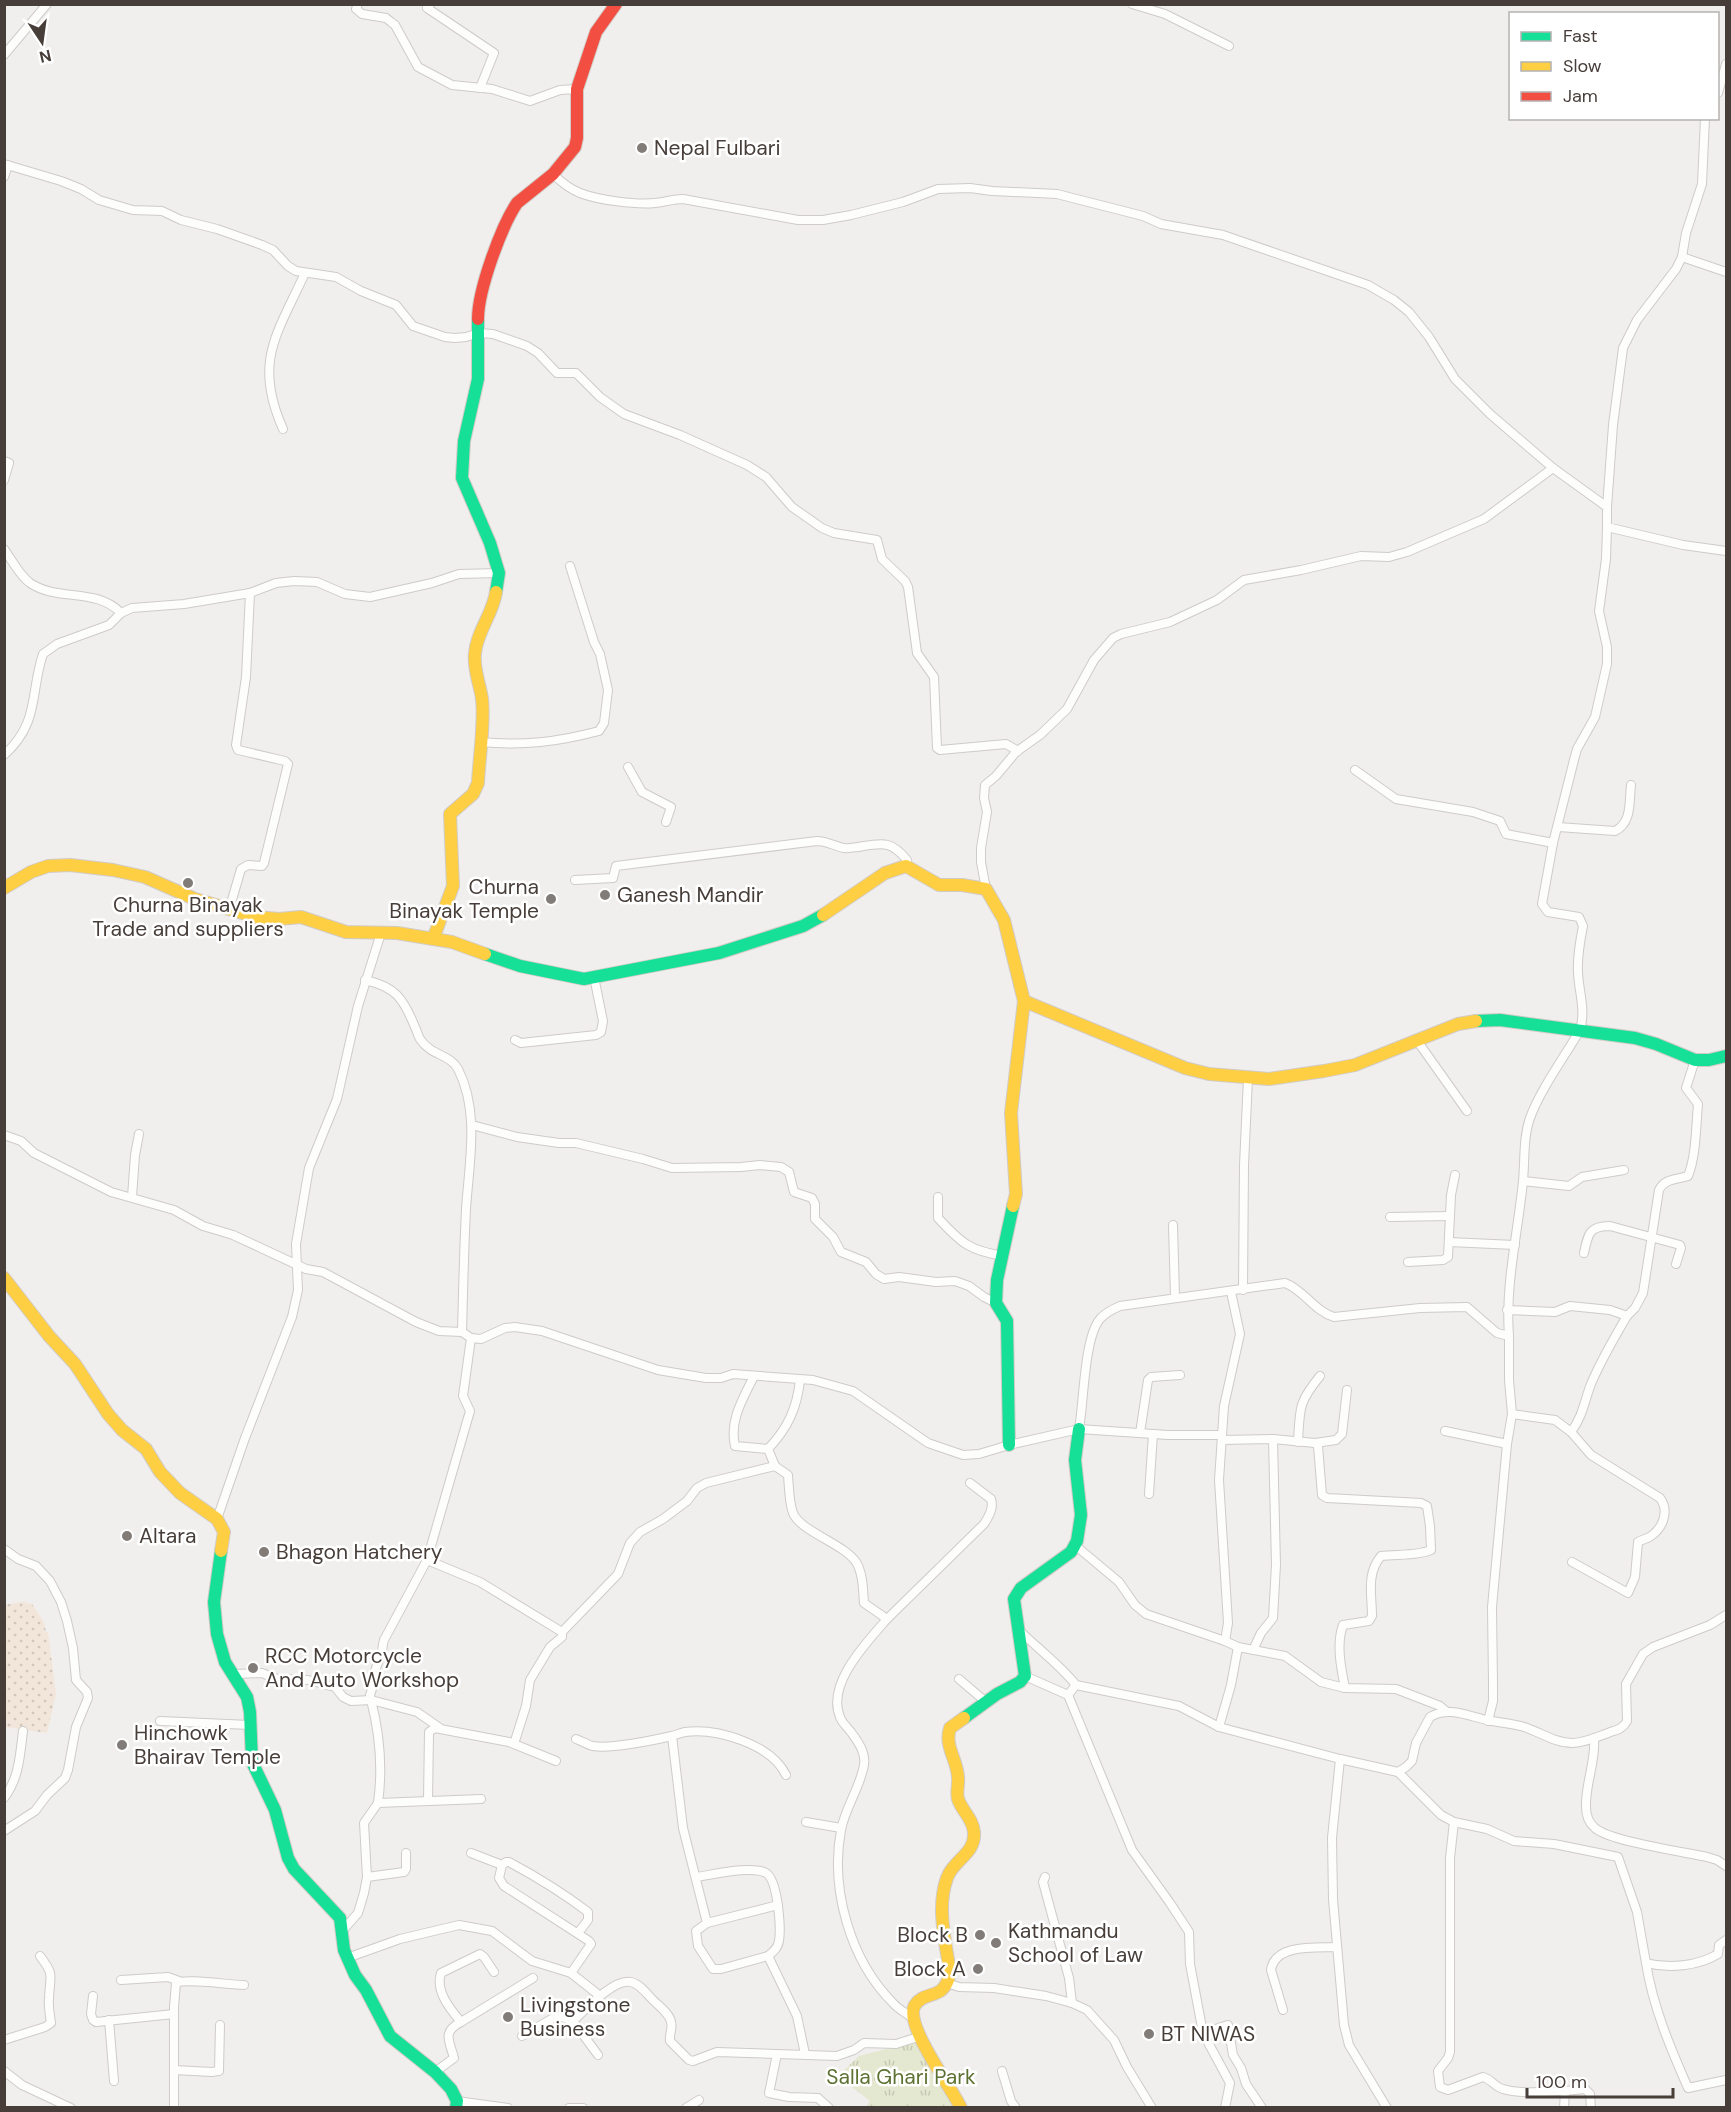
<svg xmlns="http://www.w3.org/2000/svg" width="1731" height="2112" viewBox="0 0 1731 2112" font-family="'DM Sans',sans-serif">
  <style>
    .grass { fill: url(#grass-tufts) }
    .sand { fill: url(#sand-dots) }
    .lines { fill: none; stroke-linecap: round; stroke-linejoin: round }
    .street-casing { stroke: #cecbc9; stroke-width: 10 }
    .fast-casing { stroke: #d1cbc6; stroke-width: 14 }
    .slow-casing { stroke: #d1cbc6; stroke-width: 14 }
    .jam-casing { stroke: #d1cbc6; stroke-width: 14 }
    .street { stroke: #fdfdfc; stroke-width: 8 }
    .fast { stroke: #16e098; stroke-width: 12 }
    .slow { stroke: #ffcf43; stroke-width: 12 }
    .jam { stroke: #f24e42; stroke-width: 12 }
    .poi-dot { fill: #827c78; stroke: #fff; stroke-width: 2 }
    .labels { text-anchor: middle; stroke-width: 5; stroke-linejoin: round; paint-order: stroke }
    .poi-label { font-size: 21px; fill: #473e39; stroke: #fff; text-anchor: start }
    .park-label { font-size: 21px; fill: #5d7232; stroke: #fff }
  </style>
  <defs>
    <pattern id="grass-tufts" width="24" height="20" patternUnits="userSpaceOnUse" patternTransform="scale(1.5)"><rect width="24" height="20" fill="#e5e8d0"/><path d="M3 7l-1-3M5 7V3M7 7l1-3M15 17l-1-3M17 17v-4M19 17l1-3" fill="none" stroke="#c6c8b3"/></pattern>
    <pattern id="sand-dots" width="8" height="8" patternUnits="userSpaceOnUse" patternTransform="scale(1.5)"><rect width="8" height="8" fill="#f2e6da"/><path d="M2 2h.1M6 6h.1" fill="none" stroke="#d1c6bc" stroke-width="1.8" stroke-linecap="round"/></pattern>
  </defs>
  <rect width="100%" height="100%" fill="#f1efed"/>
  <path class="grass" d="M918,2041L954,2107H866L870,2101L838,2076L859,2056Z"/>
  <path class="sand" d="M26,1601V1603L32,1604L44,1622L46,1632H48L56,1694L47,1733L5,1727L4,1605Z"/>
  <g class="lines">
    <g class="street-casing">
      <g id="street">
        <path d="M358,4L356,9L362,14L386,18L391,22L395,25L418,67L452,85L492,89L530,101L560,90L577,89"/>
        <path d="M430,4L427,8L494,53L480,88"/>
        <path d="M1132,4L1165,14L1229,46"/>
        <path d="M4,55L47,4"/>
        <path d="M1718,93L1726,64"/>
        <path d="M4,164L61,181L81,189L99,200L133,210L162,211L181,220L217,229L262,245L273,250L288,266L296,271L336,277L361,291L396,305L413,326L445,337L455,338L466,337L479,333L493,334L527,346L538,353L557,373H576L600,397L624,414L680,435L747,465L766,477L792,507L822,528L834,533L877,540L882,559L905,581L908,587L917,653L934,677L937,748L940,750L1006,744L1018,751"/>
        <path d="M553,174C561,182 570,189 580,193C598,200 636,205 655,203C665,202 673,199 683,199L798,220H823L851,215L903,202L938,189L970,188L992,191L1057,194L1143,216L1161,224L1223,235L1368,285L1394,300L1409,312L1429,337L1455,379L1490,414L1553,468L1607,507V527L1683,545L1726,551"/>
        <path d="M4,177L8,165"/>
        <path d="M1682,257L1726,272"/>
        <path d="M283,429C253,362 277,334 305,273"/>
        <path d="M4,461L9,463L4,480"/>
        <path d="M1607,507L1613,425L1623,348L1637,320L1676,269L1682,257L1686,233L1702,184L1705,118"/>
        <path d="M4,549C12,560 19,575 30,583C58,602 96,587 121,613"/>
        <path d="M480,742C524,746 557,742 599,731L604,723L608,690L600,654L594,642L570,566"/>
        <path d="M4,755C40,723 30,692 43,654L57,644L109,625L121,613L132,608L184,604L250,593L276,583L294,581L317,582L345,594L370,597L432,583L459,574L499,573"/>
        <path d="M628,767L642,792L671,807L666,822"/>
        <path d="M1355,770L1396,799L1473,812L1500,821L1506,834L1553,843"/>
        <path d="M1558,827L1615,831C1632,823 1629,802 1631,785"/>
        <path d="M575,880L613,878L616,866L817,841C827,841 834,846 844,848C847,849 854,847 858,847C882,843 891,840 907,860"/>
        <path d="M986,889L981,862V848L987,812L984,798L985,785L996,776L1016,752L1040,735L1067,709L1094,660L1113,638L1121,634L1170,622L1217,600L1244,580L1301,570L1361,556L1389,557L1407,552L1484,519L1553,468"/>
        <path d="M229,910L241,869L248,865L262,866L264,863L288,764L285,761L238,750L236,745L246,677L250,593"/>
        <path d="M365,980C396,987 403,998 415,1027C417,1031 418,1036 420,1039C431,1056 450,1054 458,1069C480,1112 469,1163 466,1209C464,1250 463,1291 462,1332"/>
        <path d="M515,1040L521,1043L596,1035L601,1032L603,1021L594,977"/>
        <path d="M1418,1042L1467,1111"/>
        <path d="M472,1125L517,1137L559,1143H576L643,1159L672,1168L741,1167L760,1165L781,1167L789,1172L794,1192L812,1198L815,1204V1219L833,1237L841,1252L866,1262L876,1274L884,1279L899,1277L936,1282L955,1281L969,1286L984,1297L996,1303"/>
        <path d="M4,1135L21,1141L34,1153L111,1192L174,1210L203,1226L233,1235L306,1269L323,1272L416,1322L439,1331L462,1332L471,1338L481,1339L505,1328L515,1327L542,1331L658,1370L706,1378H721L733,1374L813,1380L853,1391L928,1443L963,1455L979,1454L1009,1445L1079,1429L1168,1435H1222"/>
        <path d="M1523,1181L1569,1186L1582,1177L1624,1170"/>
        <path d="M132,1197L135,1155L139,1134"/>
        <path d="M938,1197V1218C961,1243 970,1251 1004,1256"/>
        <path d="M1390,1217L1450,1216"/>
        <path d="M1173,1225L1175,1297"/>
        <path d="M1449,1242L1515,1245"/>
        <path d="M1584,1253C1588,1234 1589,1226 1610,1226L1680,1245L1681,1248L1676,1264"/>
        <path d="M1408,1262L1443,1260L1448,1257L1451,1195L1455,1175"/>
        <path d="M1243,1290L1244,1165L1248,1078"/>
        <path d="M1507,1310L1555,1312L1570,1306L1610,1310L1627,1316L1635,1308L1643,1293L1659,1190C1665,1178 1677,1180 1688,1176C1696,1157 1696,1126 1698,1104L1686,1088L1695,1060"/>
        <path d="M754,1376C743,1399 729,1420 735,1446L768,1449C788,1428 797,1408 800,1380"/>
        <path d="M1512,1414L1555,1420L1571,1432L1591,1455L1660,1498C1669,1510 1664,1527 1651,1536C1647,1539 1643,1539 1638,1542L1635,1577L1628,1593L1572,1562"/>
        <path d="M1079,1429C1084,1401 1084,1338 1100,1319C1105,1313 1113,1309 1120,1306L1285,1283C1304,1290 1314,1311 1334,1317L1420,1308L1467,1307L1497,1333L1509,1336C1505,1284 1518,1233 1523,1181C1525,1160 1523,1138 1530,1118C1540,1090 1565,1056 1580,1030C1586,1010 1579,993 1578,973C1577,957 1580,941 1583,926L1579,917L1548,912L1542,904L1553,843L1574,760L1577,749L1595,717L1607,664V647L1599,611L1606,559L1607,527"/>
        <path d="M1445,1431L1507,1444"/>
        <path d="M1571,1432C1583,1416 1584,1402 1591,1384C1601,1360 1614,1338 1627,1316"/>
        <path d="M1140,1433L1148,1380L1151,1377L1180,1375"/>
        <path d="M1273,1439L1315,1443L1318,1446L1322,1495L1327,1498L1421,1503L1427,1506L1430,1526L1431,1550C1418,1556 1396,1554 1381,1556C1366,1574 1372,1595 1372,1616L1369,1621L1343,1625C1336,1644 1341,1668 1345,1688"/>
        <path d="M1222,1440L1273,1439L1276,1565L1273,1618L1261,1633L1253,1650"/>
        <path d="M1298,1442C1300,1408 1298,1403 1320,1376"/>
        <path d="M1315,1443L1336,1440L1342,1434L1347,1390"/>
        <path d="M768,1449L775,1466L788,1475C789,1487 789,1502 793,1513C800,1531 844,1544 856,1562C863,1573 863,1590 864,1603L887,1619C867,1642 826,1684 840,1717C842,1723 848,1728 851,1732C858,1742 866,1752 864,1765C860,1788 845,1808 841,1830C830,1889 850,1960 893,2003C898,2009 906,2013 911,2017"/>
        <path d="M1149,1494L1153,1434"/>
        <path d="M217,1519L245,1438L292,1317L298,1290L296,1244L309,1168L337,1099L358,1006L381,933"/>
        <path d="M1076,1546L1119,1582L1135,1605L1146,1614L1225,1641L1238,1647L1285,1656L1321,1682L1345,1688L1396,1689L1440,1706L1446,1711"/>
        <path d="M4,1549L18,1559L36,1566L50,1581L61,1602L67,1621L73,1648L76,1680L87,1692L88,1698L76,1727L68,1770L65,1778L47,1795L35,1811L4,1831"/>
        <path d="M427,1560L470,1411L463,1396L471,1338"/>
        <path d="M887,1619L984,1524C989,1516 994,1508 991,1499L970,1483"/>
        <path d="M1019,1630C1038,1649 1059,1664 1076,1685"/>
        <path d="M562,1632L618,1574L630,1543L640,1532L663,1519L687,1501L697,1488L706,1483L775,1466"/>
        <path d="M1225,1641L1228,1623L1219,1480L1224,1406L1240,1334L1231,1292"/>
        <path d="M234,1674L262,1673L277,1679L308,1680L335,1687L343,1697L351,1701L371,1700C380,1735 383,1767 378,1803"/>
        <path d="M1025,1676L1068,1695L1132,1850L1170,1903L1189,1932L1190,1964L1203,2033L1228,2025L1233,2055L1241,2068L1246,2084L1262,2108"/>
        <path d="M959,1679L986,1702"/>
        <path d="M1068,1695L1076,1685L1179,1706L1219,1727L1340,1759L1398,1772L1406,1767L1412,1761L1416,1743L1430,1717C1448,1706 1468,1716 1487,1720C1500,1723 1512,1723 1524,1727C1540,1732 1555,1743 1572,1743C1584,1743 1597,1737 1608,1733C1616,1730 1623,1729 1627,1721L1626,1684L1643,1654L1653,1647L1710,1625L1726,1615"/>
        <path d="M160,1721L250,1725"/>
        <path d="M1488,1721L1493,1701V1683L1492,1607L1507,1444L1512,1414L1509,1380V1336"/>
        <path d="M1219,1727L1231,1685L1238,1647"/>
        <path d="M440,1728L417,1712L371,1700L370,1695C373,1689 372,1686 373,1680C374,1671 378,1663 381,1655C383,1650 382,1646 384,1640L427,1560L480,1582L562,1632V1637L550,1647L530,1680L526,1706L514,1744"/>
        <path d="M672,1736L683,1828L707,1923"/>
        <path d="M1594,1738C1596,1762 1585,1784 1586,1807C1586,1815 1589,1823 1595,1828C1609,1841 1684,1852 1707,1857L1717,1860L1726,1866"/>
        <path d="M576,1739C582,1741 588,1745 593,1746C610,1749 654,1740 672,1736C676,1735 680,1733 685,1732C717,1728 771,1744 786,1775"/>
        <path d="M1340,1759L1332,1838L1333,1899L1344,2025L1349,2045L1387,2108"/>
        <path d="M1398,1772L1441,1815L1454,1822L1487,1829L1514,1841L1554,1844L1618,1857L1637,1912L1646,1963C1669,1969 1698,1966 1718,1954L1719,1945L1726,1940"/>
        <path d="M4,1798C19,1779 20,1755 23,1731"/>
        <path d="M428,1800L429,1732L435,1728L509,1742L556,1761"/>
        <path d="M806,1822L841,1828"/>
        <path d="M1454,1822L1450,1858V2052L1448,2058L1438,2071L1440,2087L1448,2090L1483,2077C1491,2079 1495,2087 1503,2089C1521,2095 1566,2091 1585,2089L1590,2094L1591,2108"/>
        <path d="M471,1853L502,1865"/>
        <path d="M367,1877L404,1872L406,1869V1853"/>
        <path d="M696,1877C712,1875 752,1865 766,1873C778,1880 781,1928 779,1941C778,1948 773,1952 768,1956L797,2016L805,2054"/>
        <path d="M1045,1877L1043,1882L1069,1978L1072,2003"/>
        <path d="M343,1930L358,1913L364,1893L367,1877L364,1823L378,1803L481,1799"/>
        <path d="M578,1933L588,1920V1912C563,1893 537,1877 509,1862H506L502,1865L499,1878L504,1886L589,1941L591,1944L571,1973L600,1996"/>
        <path d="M768,1956L721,1969H713L698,1946L696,1931L707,1923L778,1905"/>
        <path d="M347,1958L400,1939L459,1925L492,1931L532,1961L571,1973"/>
        <path d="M1646,1963C1653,2007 1670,2047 1688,2088L1726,2080"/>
        <path d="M121,1980L168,1977L179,1981"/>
        <path d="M950,1984L959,1987L994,1988L1046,1996L1072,2003L1087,2010L1114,2040L1127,2067L1152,2108"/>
        <path d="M93,1996L91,2014L93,2020L96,2022L174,2014"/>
        <path d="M1283,2010L1271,1970C1275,1943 1317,1948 1337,1947"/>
        <path d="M109,2020L114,2081"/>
        <path d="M573,2021L598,2055"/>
        <path d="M461,2022L533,1978"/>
        <path d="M1203,2033L1230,2083L1225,2108"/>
        <path d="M522,2036L555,2017L559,2016L573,2021C585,2010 614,1978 631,1982C640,1984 647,1994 653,2000C659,2006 670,2014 671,2022C673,2028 669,2034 670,2041L689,2060L693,2061L717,2052L837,2056L854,2050L864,2043L896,2044L918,2037"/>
        <path d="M4,2040L45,2027L51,2023C50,2015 48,2006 49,1998C50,1974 55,1976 40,1956"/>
        <path d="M777,2054L769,2093L789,2097L818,2098L829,2108"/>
        <path d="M174,2070L212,2072L219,2071L220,2025"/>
        <path d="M4,2071L22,2085L71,2108"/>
        <path d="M1002,2071L1011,2101L1016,2108"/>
        <path d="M435,2072L454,2058C449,2040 442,2032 461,2022C450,2009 435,1991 441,1973L480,1954L484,1957L494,1972"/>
        <path d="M457,2101L508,2108"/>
        <path d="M174,2108V2007L176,1983C187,1978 228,1985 244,1985"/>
        <path d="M569,2108H583"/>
        <path d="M686,2108L699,2100"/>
        <path d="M1564,2108L1565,2091"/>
      </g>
    </g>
    <g class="fast-casing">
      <g id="fast">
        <path d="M478,319V379L464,441L462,478L490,543L499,573L496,592"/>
        <path d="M485,954L520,966L584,979L719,953L803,926L823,915"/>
        <path d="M1476,1021L1500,1020L1635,1038L1656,1044L1695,1060H1709L1726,1056"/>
        <path d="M1009,1445L1007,1321L996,1303L997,1280L1013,1206"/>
        <path d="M221,1551L214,1602L217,1634L225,1662L247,1697L250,1712L252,1762L275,1810L288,1858L294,1869L340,1918L344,1950L355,1975L366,1990L390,2036L435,2072L451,2089L457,2101L456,2108"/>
        <path d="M964,1718L997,1694L1020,1682L1025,1676L1014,1599L1021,1588L1071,1552L1077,1541L1081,1515L1075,1460L1079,1429"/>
      </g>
    </g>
    <g class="slow-casing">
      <g id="slow">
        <path d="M4,888L31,872L48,866L70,865L113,870L145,877L195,899L256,917L279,919L301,917L346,932L397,933L452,942L485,954"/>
        <path d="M823,915L885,873L906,866L939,885H962L986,889L1004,920L1024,1001L1011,1113L1016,1194L1013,1206"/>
        <path d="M433,939L453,886L450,814L473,794L478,783C479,759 485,722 482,699C480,684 473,669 475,653C477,631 493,614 496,592"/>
        <path d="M1024,1001L1185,1068L1209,1074L1269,1079L1324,1071L1355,1065L1458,1024L1476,1021"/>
        <path d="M4,1278L49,1336L75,1364L108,1414L122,1430L146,1449L160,1472L180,1493L217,1519L224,1532L221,1551"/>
        <path d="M961,2108C952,2088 903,2024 915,2005C926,1989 944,2002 950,1973C946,1943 936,1908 947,1878C953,1860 976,1854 974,1832C973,1819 962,1811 958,1799C956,1792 959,1784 958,1777C957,1759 944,1746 950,1728L964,1718"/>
      </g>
    </g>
    <g class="jam-casing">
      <path id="jam" d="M478,319C478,290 501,227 517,203L553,174L575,147L577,138V89L596,32L616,4"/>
    </g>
    <use href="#street" class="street"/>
    <use href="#fast" class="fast"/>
    <use href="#slow" class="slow"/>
    <use href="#jam" class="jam"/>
  </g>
  <g class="poi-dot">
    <circle cx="642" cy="148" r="6"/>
    <circle cx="188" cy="883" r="6"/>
    <circle cx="605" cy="895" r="6"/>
    <circle cx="551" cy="899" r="6"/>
    <circle cx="127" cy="1536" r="6"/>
    <circle cx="264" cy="1552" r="6"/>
    <circle cx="253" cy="1668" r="6"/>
    <circle cx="122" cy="1745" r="6"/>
    <circle cx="980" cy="1935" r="6"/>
    <circle cx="996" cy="1943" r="6"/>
    <circle cx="978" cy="1969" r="6"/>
    <circle cx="508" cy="2017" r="6"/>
    <circle cx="1149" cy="2034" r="6"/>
  </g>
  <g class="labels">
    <g class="poi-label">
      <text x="654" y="155">Nepal Fulbari</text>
      <text x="539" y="894" text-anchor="end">Churna<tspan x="539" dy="24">Binayak Temple</tspan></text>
      <text x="617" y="902">Ganesh Mandir</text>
      <text x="188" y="912" text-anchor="middle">Churna Binayak<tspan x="188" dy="24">Trade and suppliers</tspan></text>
      <text x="139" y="1543">Altara</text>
      <text x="276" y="1559">Bhagon Hatchery</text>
      <text x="265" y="1663">RCC Motorcycle<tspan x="265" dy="24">And Auto Workshop</tspan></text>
      <text x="134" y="1740">Hinchowk<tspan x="134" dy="24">Bhairav Temple</tspan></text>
      <text x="1008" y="1938">Kathmandu<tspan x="1008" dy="24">School of Law</tspan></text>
      <text x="968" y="1942" text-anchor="end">Block B</text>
      <text x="966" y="1976" text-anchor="end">Block A</text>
      <text x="520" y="2012">Livingstone<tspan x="520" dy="24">Business</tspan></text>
      <text x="1161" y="2041">BT NIWAS</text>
    </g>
    <g class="park-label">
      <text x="901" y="2084">Salla Ghari Park</text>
    </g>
  </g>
  <rect width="1731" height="2112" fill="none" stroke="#473e39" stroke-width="12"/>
  <rect x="1509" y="12" width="210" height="108" fill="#ffffff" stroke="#b5b2b0" stroke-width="1.5"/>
  <rect x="1521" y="32" width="30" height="9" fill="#16e098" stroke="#b5b2b0" stroke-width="1.5"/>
  <text x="1563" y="42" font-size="18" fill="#473e39">Fast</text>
  <rect x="1521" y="62" width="30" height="9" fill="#ffcf43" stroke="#b5b2b0" stroke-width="1.5"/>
  <text x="1563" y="72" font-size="18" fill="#473e39">Slow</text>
  <rect x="1521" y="92" width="30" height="9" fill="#f24e42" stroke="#b5b2b0" stroke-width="1.5"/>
  <text x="1563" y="102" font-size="18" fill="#473e39">Jam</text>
  <g transform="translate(42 42) rotate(167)" stroke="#ffffff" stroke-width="4.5" paint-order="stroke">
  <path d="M0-4.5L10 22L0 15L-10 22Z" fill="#473e39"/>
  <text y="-9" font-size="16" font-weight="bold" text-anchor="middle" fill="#473e39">N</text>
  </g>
  <path d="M1527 2088v9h146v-9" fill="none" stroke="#473e39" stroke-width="3"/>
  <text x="1536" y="2088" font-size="18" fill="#473e39" stroke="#ffffff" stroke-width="4.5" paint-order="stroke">100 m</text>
</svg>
